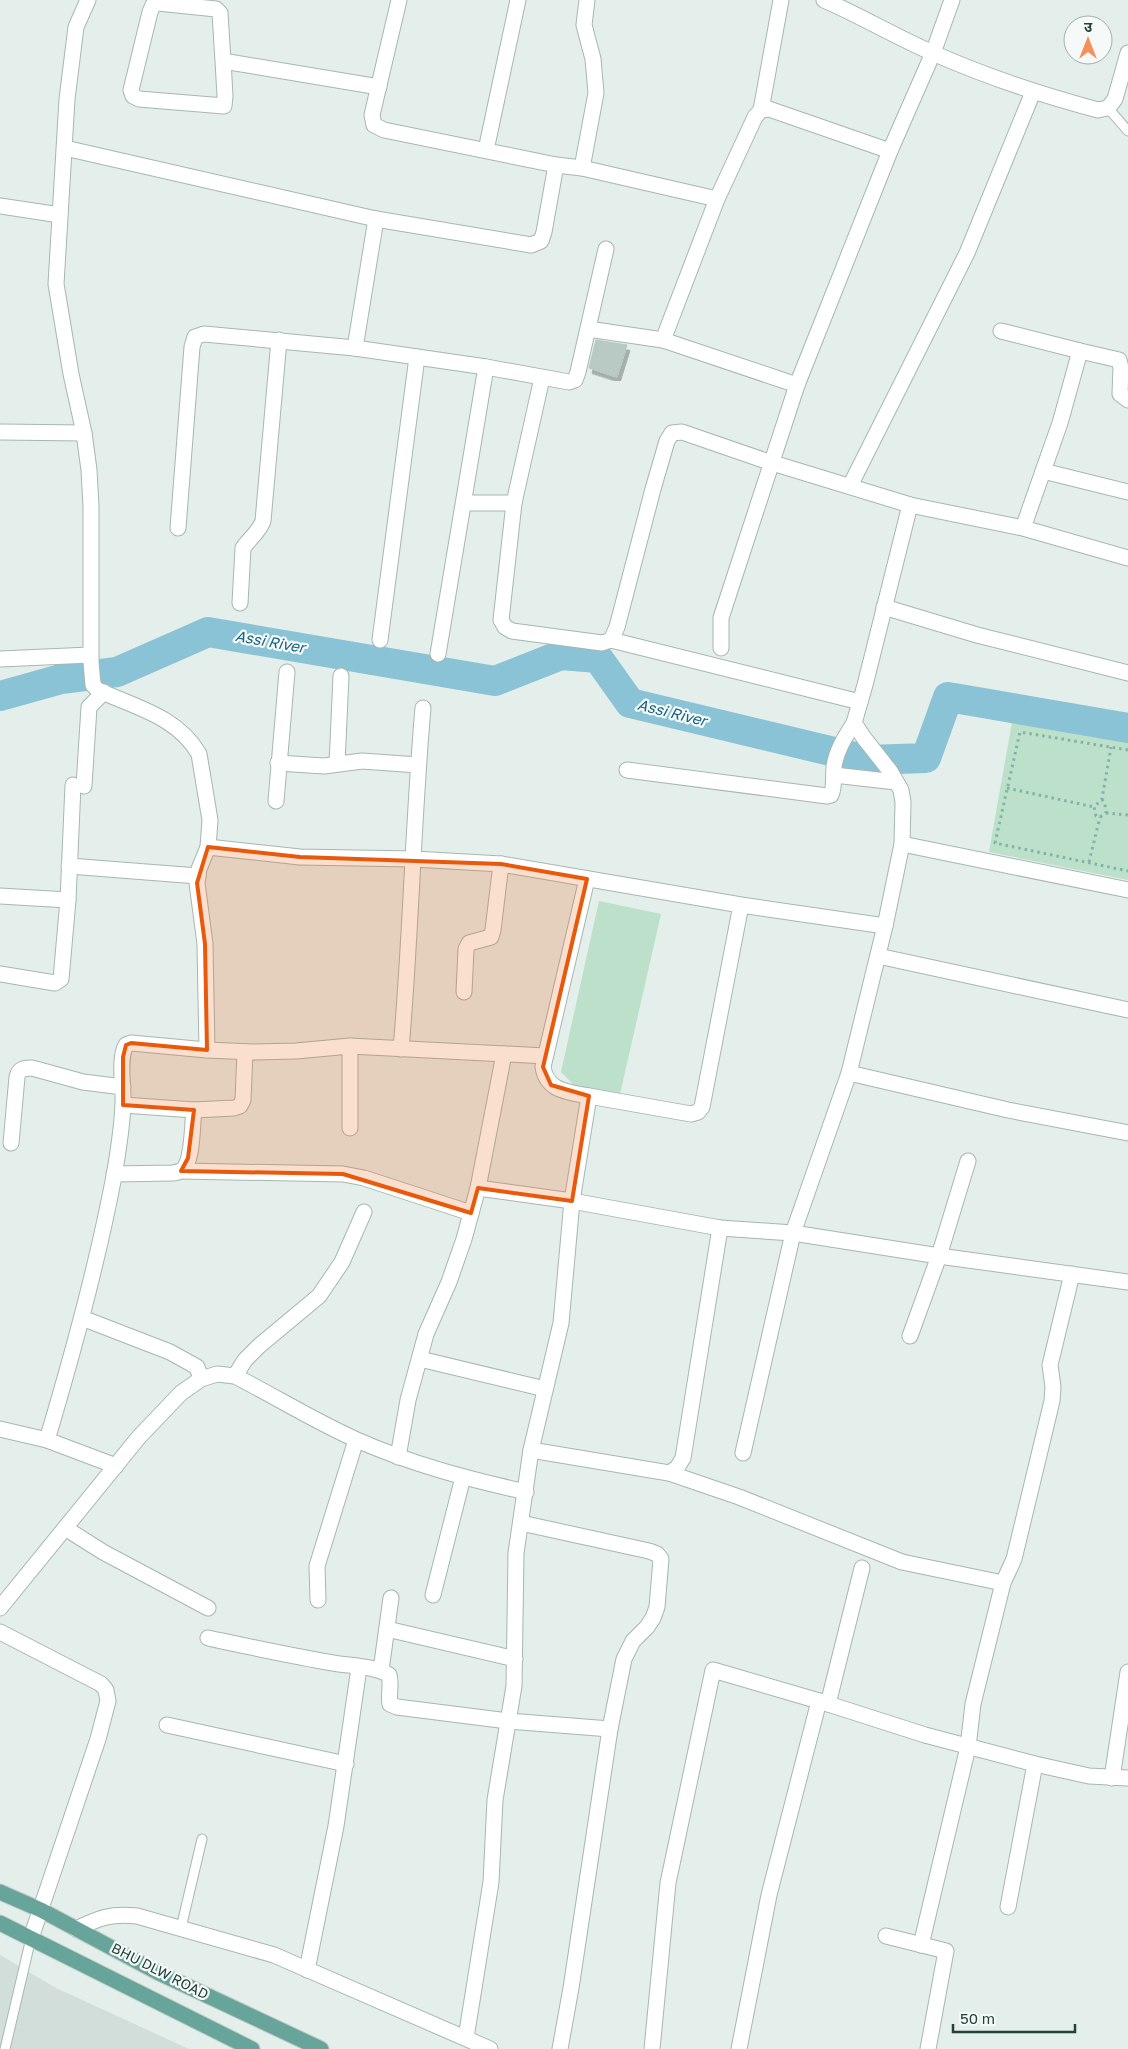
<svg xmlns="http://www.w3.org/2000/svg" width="1128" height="2049" viewBox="0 0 1128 2049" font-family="'Golos Text','Noto Sans Devanagari',sans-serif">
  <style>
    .built { fill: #d2deda }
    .green { fill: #bce0c9 }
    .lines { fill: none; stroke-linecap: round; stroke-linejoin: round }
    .river { stroke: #8ac3d5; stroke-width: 30 }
    .building { fill: #b9c9c4; stroke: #b6c8c2; filter: url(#shadow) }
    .service-casing { stroke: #a6b7b2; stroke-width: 11 }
    .minor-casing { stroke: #a6b7b2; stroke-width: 17 }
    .primary-casing { stroke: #c1cac8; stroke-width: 17 }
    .path { stroke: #83b3a8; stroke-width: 3; stroke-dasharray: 2.5 4; stroke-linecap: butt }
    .service { stroke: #fff; stroke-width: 9 }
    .minor { stroke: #fff; stroke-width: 15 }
    .primary { stroke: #67a59b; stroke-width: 15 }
    .marked { fill: #e8590c; fill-opacity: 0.2; stroke: #e8590c; stroke-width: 4; stroke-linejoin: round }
    .labels { text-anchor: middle; stroke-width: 4.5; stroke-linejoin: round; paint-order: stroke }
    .street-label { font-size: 14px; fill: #22413b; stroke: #f5faf8 }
    .water-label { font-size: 15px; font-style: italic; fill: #196580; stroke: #f5faf8 }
  </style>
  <defs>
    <filter id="shadow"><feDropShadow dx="3" dy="5.5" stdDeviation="0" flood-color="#0004"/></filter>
  </defs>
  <rect width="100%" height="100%" fill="#e4eeea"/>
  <path class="built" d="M0,1955L56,1988L189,2049H0Z"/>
  <g class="green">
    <path d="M1012,722L1128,741V880L989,852Z"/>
    <path d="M599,901L661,914L620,1094L576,1087L561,1072Z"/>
  </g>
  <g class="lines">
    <path class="river" d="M0,696L61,679L117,672L208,632L495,681L561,655L598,658L630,703L868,760L926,758L948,697L1128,728"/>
  </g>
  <path class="building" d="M596,340L627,345L617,377L589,368Z"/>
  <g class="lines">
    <g class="service-casing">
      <g id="service">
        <path d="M1108,108L1128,131"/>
        <path d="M181,1928L202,1839"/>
        <path d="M5,2049L31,1938"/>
      </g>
    </g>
    <g class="minor-casing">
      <g id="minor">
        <path d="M88,0L76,27L67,99L56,284L71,374L84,433L89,470L91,506V662L93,685L98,690C134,707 177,716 199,754L210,820L208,847L199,869L197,883L205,944L207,1050"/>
        <path d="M399,0L372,115L374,125L384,130L556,165L582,168L717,199"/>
        <path d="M824,0C861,16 896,37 933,53C987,77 1042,95 1098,110L1108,108L1115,99L1128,53"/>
        <path d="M223,61L225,96L224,106L139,99L133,96L131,90L150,12L153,5L158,3L216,9L220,13L223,61L379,87"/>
        <path d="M761,110L781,0"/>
        <path d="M65,148L376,219L531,245L541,241L544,232L556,165"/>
        <path d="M486,150L518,0"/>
        <path d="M582,168L596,93L593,59L584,25L587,0"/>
        <path d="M0,206L60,215"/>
        <path d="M376,219L355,348L486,367L569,382L575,380L578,372L606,249"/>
        <path d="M588,329L663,340"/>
        <path d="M1001,331L1080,351L1060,423L1023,528"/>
        <path d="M1080,351L1119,360L1121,368L1120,394L1128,400"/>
        <path d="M797,385L663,340L717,199L755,117L761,110L769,109L890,151"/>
        <path d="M0,432L84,433"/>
        <path d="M1043,471L1128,492"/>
        <path d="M850,486L967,253L1033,92"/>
        <path d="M465,503H514L542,378"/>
        <path d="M514,503L501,620L505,627L512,631L602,643L611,640L617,627L653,489L667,441L672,433L682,432L766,461L910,505L1023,528L1128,558"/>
        <path d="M178,528L192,347L195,337L204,334L355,348"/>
        <path d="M240,603L243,548C250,538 259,532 263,521L279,340"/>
        <path d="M884,607L977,635L1128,673"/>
        <path d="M380,640L417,357"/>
        <path d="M611,640L860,702"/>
        <path d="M721,648V618L797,385L890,151L933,53L952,0"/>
        <path d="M438,654L486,367"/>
        <path d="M0,659L90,655"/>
        <path d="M278,763L324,766L362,761L418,765"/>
        <path d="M337,764L341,676"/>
        <path d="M627,770L827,796L831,795C835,786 833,777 834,767C836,751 845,737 854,723"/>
        <path d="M834,775L896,782"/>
        <path d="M84,786L89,707L104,692"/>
        <path d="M276,801L287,672"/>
        <path d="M902,844L1128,890"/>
        <path d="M208,847L300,857L414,859L501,864L741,905L885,926"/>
        <path d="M69,866L198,876"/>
        <path d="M0,896L68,900L73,785"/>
        <path d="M878,956L1128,1010"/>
        <path d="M0,974L55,983L61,979L68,900"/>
        <path d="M464,992L466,949L469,943L491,937L493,930L501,864"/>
        <path d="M350,1046V1128"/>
        <path d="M401,1049C411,935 413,821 423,708"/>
        <path d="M504,1054L478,1188L572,1201L720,1228L793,1233L939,1256L1128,1282"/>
        <path d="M849,1073L1008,1110L1128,1133"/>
        <path d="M589,1096L691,1114L698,1112L702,1107L741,905"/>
        <path d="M123,1105L194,1110L234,1108L240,1106L243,1100L245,1052"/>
        <path d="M11,1143L17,1077C19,1069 23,1068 32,1068L83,1082L123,1087"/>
        <path d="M181,1171L343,1174L364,1178L471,1213"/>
        <path d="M114,1174L173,1173C179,1172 183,1171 186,1165C193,1152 192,1125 194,1110"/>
        <path d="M82,1318L170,1352L197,1367L201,1379"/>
        <path d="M910,1336L939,1256L968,1161"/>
        <path d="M420,1359L545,1389"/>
        <path d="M235,1376L245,1360L259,1346L319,1296L342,1262L364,1212"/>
        <path d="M0,1429L47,1440L116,1466"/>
        <path d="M47,1440C73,1353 97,1266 114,1176C118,1153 122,1128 123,1104C124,1088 118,1059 126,1045L131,1043L207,1050L253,1052L296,1051L350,1046L545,1056"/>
        <path d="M531,1450L669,1473L677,1468L683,1458L720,1228"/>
        <path d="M743,1453L793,1233L849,1073L885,926L902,844L903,802L901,790L890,771L864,738L854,723L865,685L910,505"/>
        <path d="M398,1457L408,1400L426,1334L449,1282L464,1239L478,1188"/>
        <path d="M669,1473L739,1497L902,1562L1003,1583"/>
        <path d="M521,1523L649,1551L657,1554L661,1559L657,1607L653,1618L647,1627L633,1641L624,1659L610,1729L571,1988L560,2049"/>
        <path d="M65,1528L103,1552L208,1608"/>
        <path d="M433,1595L463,1477"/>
        <path d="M318,1600L317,1566L356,1440"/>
        <path d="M0,1608L139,1437L181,1393L201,1379L217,1374L235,1376C276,1397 316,1422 357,1440C411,1464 468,1479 526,1492"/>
        <path d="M387,1629L515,1659"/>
        <path d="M0,1632L101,1684L106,1690L108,1701L98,1739L31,1938"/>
        <path d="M208,1638C250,1647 291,1656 333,1663C350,1666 375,1666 389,1675C392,1684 388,1694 390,1704L397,1707L508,1721L610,1729"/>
        <path d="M381,1670L391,1598"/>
        <path d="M828,1704L862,1568"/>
        <path d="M167,1725L346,1764"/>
        <path d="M1112,1778L1128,1672"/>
        <path d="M1008,1907L1035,1764"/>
        <path d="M76,1929C99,1918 111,1913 137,1916L274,1955L490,2049"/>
        <path d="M886,1936L946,1951L928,2049"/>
        <path d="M921,1945L968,1747L973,1704L1003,1583L1014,1559L1052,1401L1053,1387L1050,1365L1072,1274"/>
        <path d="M307,1970L336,1826L359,1668"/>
        <path d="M466,2038L491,1882L495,1800L514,1686L516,1553L531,1450L561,1323L572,1201L589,1096C569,1092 547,1092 543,1067L587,879"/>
        <path d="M652,2049L668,1883L713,1670L819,1701L925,1735L1035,1764L1089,1776L1128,1778"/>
        <path d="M739,2049L769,1895L819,1701"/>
      </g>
    </g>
    <g class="primary-casing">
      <g id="primary">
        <path d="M0,1892L41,1910L157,1972L321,2049"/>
        <path d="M0,1923L252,2049"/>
      </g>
    </g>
    <g class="path">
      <path d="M1128,750L1020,732L995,843L1128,871"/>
      <path d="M1007,788L1094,807"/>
      <path d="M1102,799L1105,804L1106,813L1100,817L1096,816L1094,807L1102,799L1111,747"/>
      <path d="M1106,813L1128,815"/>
      <path d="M1089,862L1100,817"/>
    </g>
    <use href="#service" class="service"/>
    <use href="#minor" class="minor"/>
    <use href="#primary" class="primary"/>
  </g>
  <path class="marked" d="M208,847L300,857L501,864L587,879L543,1067L551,1085L589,1096L572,1201L478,1188L471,1213L343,1174L181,1171L188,1158L194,1110L123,1105V1057L126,1045L131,1043L207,1050L205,944L197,883Z"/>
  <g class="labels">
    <g class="street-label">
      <text transform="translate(160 1971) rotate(27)" y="5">BHU DLW ROAD</text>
    </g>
    <g class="water-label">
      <text transform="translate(270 642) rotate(10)" y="5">Assi River</text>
      <text transform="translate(672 713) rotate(14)" y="5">Assi River</text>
    </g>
  </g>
  <g transform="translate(1088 40)"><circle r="24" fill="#f5faf8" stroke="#a1b0ac"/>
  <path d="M0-4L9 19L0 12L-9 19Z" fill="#f88e58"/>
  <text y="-8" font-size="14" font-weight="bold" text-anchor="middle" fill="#22413b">उ</text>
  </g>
  <path d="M953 2024v8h122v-8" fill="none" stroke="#22413b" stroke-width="2.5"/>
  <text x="960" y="2024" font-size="15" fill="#22413b" stroke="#f5faf8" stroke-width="4" paint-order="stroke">50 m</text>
</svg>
